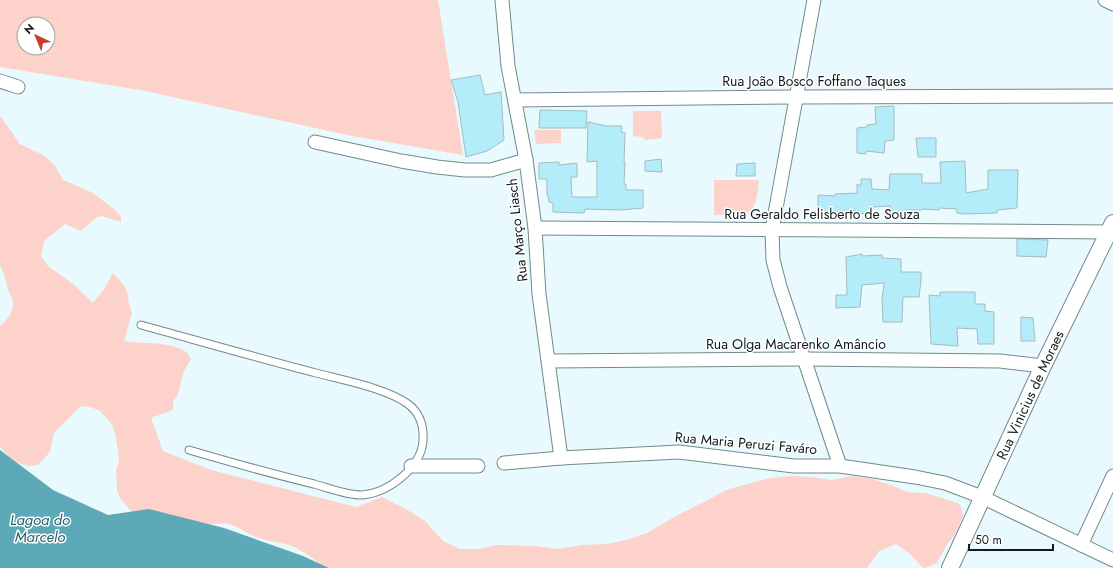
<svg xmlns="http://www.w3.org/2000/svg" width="1113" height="568" viewBox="0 0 1113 568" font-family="Jost,sans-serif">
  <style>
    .green { fill: #fcd2cb; fill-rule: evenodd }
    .water { fill: #5ea9b7 }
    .building { fill: #b2edf9; stroke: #a5bbc0 }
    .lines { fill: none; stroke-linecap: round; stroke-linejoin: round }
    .service-casing { stroke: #74898d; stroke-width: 9 }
    .minor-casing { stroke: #74898d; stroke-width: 15 }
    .tertiary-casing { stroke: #74898d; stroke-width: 18 }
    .service { stroke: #fff; stroke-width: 7 }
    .minor { stroke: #fff; stroke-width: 13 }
    .tertiary { stroke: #fff; stroke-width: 16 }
    .labels { text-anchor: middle; stroke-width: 3; stroke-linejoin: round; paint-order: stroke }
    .street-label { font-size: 14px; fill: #121b1c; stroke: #fff }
    .water-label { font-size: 15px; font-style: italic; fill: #24616c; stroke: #fff }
  </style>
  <rect width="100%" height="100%" fill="#e8fafe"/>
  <g class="green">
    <path d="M0,0H438L463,155L352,136L145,91L0,67ZM24,24H48V48H24Z"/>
    <path d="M633,111H661L662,138L645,140L643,137L633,136Z"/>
    <path d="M0,116L20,144L45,156L55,166L63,180L93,193L115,210L121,217V222L102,216L97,217L81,231L65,224L44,241L41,256L48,266L72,283L93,303L105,288L113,273L124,285L128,295L129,304L132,313L124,341C141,344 172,341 186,352C188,353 189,357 191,359L183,373L178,394L173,402V410L151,418L163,451L211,470L356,507L382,497L411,512L425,521L443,541L460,549H479L498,545L536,546L557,549L581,545L607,544L626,540L647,533L676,516L729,489L770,478L791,476L810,477L832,480L851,476L872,479L891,485L907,492L926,493L960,504L963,516L955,534L946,546L937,563L925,568H923L910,554L896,544L879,551L867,568H325C314,559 302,550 289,545C278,542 266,541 256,537C235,528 235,520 210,525L138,516L131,511L120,498L117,490L116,471L119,461L118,450L115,433L112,424L99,410L89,407L81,406L54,433L50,452L38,465L29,466L21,464L11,459L0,447V326C8,319 16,310 12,298C11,295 9,293 8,290C6,281 4,273 0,265Z"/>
    <path d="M534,130H561V143L536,144Z"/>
    <path d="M714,180H759C756,218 748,216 714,215Z"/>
  </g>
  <path class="water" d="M0,450L53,490L108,515L149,509L224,528L303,556L329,568H0Z"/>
  <g class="building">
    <path d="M480,75L485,95L501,92L504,140L487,151L466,157L458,102L451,80Z"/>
    <path d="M894,106V140L885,141L884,153L866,151V154L857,153V128L867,127V125L876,124L875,107Z"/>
    <path d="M540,110L587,111L586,128H539Z"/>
    <path d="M588,122L607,126H622L621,132L625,133L624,162H625L624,184H626V190H643V208L620,210L585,209L584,213L553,212V203L549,202L548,195H547V179H539V163L559,162V165L577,163V177H571L572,197H597V161L587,162Z"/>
    <path d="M916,138H936V157H918Z"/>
    <path d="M661,159L662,172L645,171V161Z"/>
    <path d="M965,161L966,193L988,189V170H1018L1017,208L997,210V213L963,214L957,213V209L939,208V210L922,209V210H906V211L890,212V206L873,207L872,213L856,214V210L818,213V195L835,196V194L857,193V184L861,186V179H871L872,189L889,190L890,174H922V183H941L940,162Z"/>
    <path d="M755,163V176H736L737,164Z"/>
    <path d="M1017,239L1048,240L1046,257L1017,256Z"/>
    <path d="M862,254V256L882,255V258L901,259V272H921V281L919,297H903L902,322H883L882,300L884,283L862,285L860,307L836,308V295H847L846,257Z"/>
    <path d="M940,292H975V304H985V311L994,312V344H978L977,329L957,328L958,346L931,344L929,295L940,296Z"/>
    <path d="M1021,317L1033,318L1035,341H1021Z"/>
  </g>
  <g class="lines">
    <g class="service-casing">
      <path id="service" d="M141,325C199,341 258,358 316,373C342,380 386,388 408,404C420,413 424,426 423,441C421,468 388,493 362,495C346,495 329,488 314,484C272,474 230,462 189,450"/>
    </g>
    <g class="minor-casing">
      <g id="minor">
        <path d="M502,0L508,66L526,160L535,228L539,294L561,458"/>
        <path d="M814,0L772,230L773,260L780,287L840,466"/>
        <path d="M1105,0L1113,4"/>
        <path d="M0,81L18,87"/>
        <path d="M515,100L796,97L1113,96"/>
        <path d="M315,142L401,161L437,167L465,170H491L526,160"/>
        <path d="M535,228L1109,232"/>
        <path d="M549,361L804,359L1000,361L1043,366"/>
        <path d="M504,463L561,458L679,452L794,466H840L915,477L945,483L982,497L1113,560"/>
        <path d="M411,466H478"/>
        <path d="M1081,545L1113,476"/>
      </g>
    </g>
    <g class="tertiary-casing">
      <path id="tertiary" d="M950,568L1043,366L1113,223"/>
    </g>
    <use href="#service" class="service"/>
    <use href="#minor" class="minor"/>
    <use href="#tertiary" class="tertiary"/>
  </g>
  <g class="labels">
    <g class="street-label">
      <text x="814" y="86">Rua João Bosco Foffano Taques</text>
      <text x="822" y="219">Rua Geraldo Felisberto de Souza</text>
      <text transform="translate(517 230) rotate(-96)" y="5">Rua Março Liasch</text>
      <text x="796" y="349">Rua Olga Macarenko Amâncio</text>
      <text transform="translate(1030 395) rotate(-65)" y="5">Rua Vinicius de Moraes</text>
      <text transform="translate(746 443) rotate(5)" y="5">Rua Maria Peruzi Faváro</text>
    </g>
    <g class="water-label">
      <text x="40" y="525">Lagoa do<tspan x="40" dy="17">Marcelo</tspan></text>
    </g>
  </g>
  <g transform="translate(36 36) rotate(316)"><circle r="19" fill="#ffffff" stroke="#a0a4a4"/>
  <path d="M0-3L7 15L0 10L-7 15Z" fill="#c93c2d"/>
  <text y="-6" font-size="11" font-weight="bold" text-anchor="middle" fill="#121b1c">N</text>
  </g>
  <path d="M969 544v6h84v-6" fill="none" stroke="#121b1c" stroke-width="2"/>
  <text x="975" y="544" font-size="12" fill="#121b1c" stroke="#ffffff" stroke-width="3" paint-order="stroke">50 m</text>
</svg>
